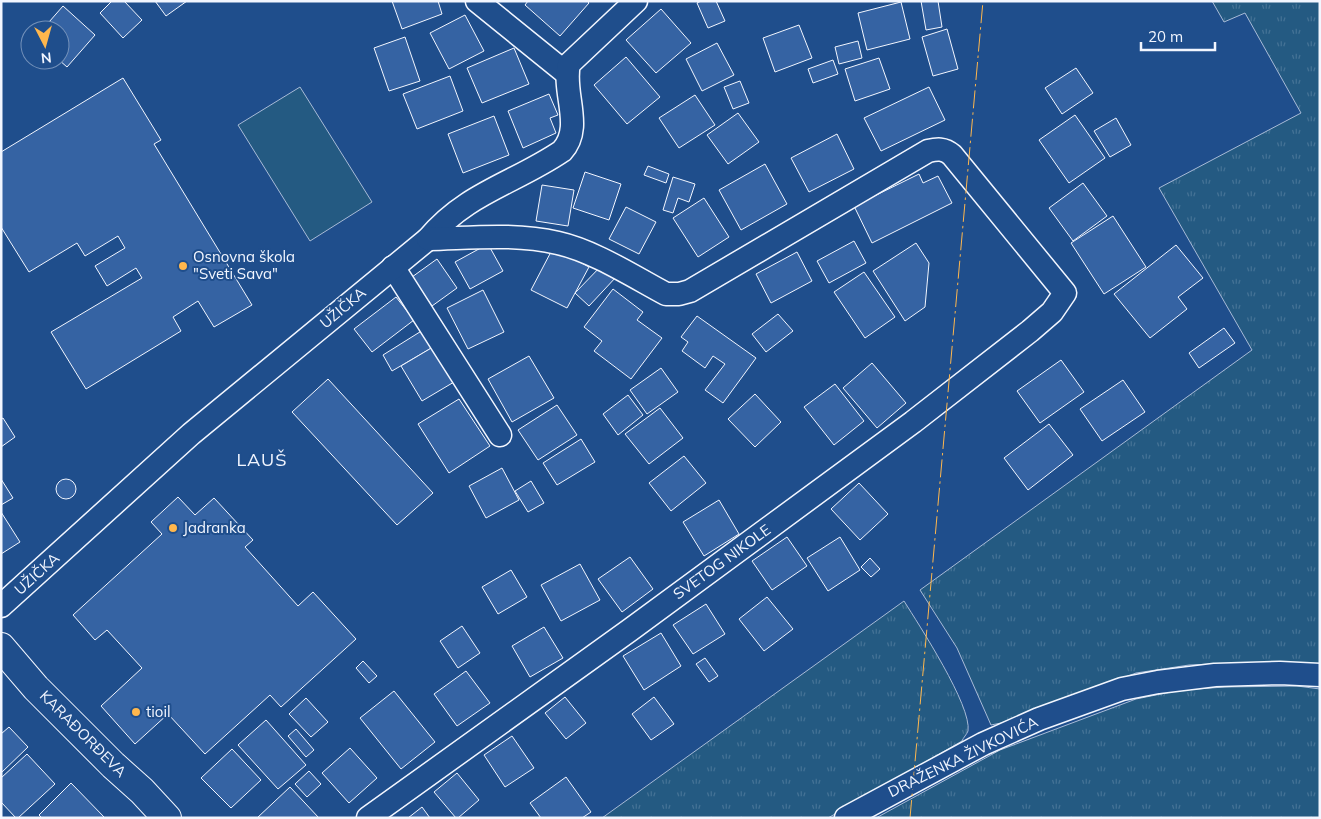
<svg xmlns="http://www.w3.org/2000/svg" width="1321" height="819" viewBox="0 0 1321 819" font-family="Mulish,sans-serif">
  <style>
    .grass { fill: url(#grass-tufts); stroke: #a8bbd7 }
    .park { fill: #245a82; stroke: #a8bbd7 }
    .building { fill: #3563a3; stroke: #f2f6ff }
    .lines { fill: none; stroke-linecap: round; stroke-linejoin: round }
    .street-casing { stroke: #f2f6ff; stroke-width: 25 }
    .primary-casing { stroke: #f2f6ff; stroke-width: 30 }
    .street { stroke: #1f4e8c; stroke-width: 22 }
    .primary { stroke: #1f4e8c; stroke-width: 28 }
    .power { stroke: #ffb74d; stroke-width: 1; stroke-dasharray: 18 4 2.5 4; stroke-linecap: butt }
    .poi-dot { fill: #ffb74d; stroke: #1f4e8c; stroke-width: 2 }
    .labels { text-anchor: middle; stroke-width: 4; stroke-linejoin: round; paint-order: stroke }
    .poi-label { font-size: 15px; fill: #f2f6ff; stroke: #1f4e8c; text-anchor: start }
    .street-label { font-size: 15px; fill: #f2f6ff; stroke: #1f4e8c }
    .quarter-label { font-size: 18px; letter-spacing: 1px; fill: #f2f6ff; stroke: #1f4e8c }
  </style>
  <defs>
    <pattern id="grass-tufts" width="24" height="20" patternUnits="userSpaceOnUse" patternTransform="scale(1.25)"><rect width="24" height="20" fill="#245a82"/><path d="M3 7l-1-3M5 7V3M7 7l1-3M15 17l-1-3M17 17v-4M19 17l1-3" fill="none" stroke="#447295"/></pattern>
  </defs>
  <rect width="100%" height="100%" fill="#1f4e8c"/>
  <g class="grass">
    <path d="M1212,1H1320V665L1237,663L1189,665L1136,673L1001,723L991,725L957,648L920,590L1252,350L1159,188L1301,113L1245,13L1224,22Z"/>
    <path d="M904,601C919,625 972,706 968,731C967,734 963,738 962,741L828,818H602Z"/>
    <path d="M1297,686L1320,689V818H876L1000,750L1136,699L1181,690L1225,687Z"/>
  </g>
  <path class="park" d="M300,87L372,202L310,241L238,125Z"/>
  <g class="building">
    <path d="M112,1H124L142,20L123,38L100,13Z"/>
    <path d="M155,1H187L166,16Z"/>
    <path d="M392,1H438L442,14L402,29Z"/>
    <path d="M528,1H587L589,3L560,36L525,5Z"/>
    <path d="M701,1H716L725,21L708,28L697,3Z"/>
    <path d="M921,1H938L942,27L926,30Z"/>
    <path d="M901,2L910,39L867,50L858,13Z"/>
    <path d="M63,6L95,35L67,67L59,60H60V30H42Z"/>
    <path d="M661,9L691,43L656,73L626,40Z"/>
    <path d="M465,15L484,51L449,69L430,33Z"/>
    <path d="M799,25L812,58L775,72L763,38Z"/>
    <path d="M947,29L958,69L933,76L922,37Z"/>
    <path d="M405,37L420,81L389,91L374,48Z"/>
    <path d="M858,41L862,58L839,64L835,47Z"/>
    <path d="M717,43L734,75L702,91L686,59Z"/>
    <path d="M514,48L529,84L482,103L467,68Z"/>
    <path d="M626,57L660,97L627,124L594,85Z"/>
    <path d="M879,58L890,89L855,101L845,69Z"/>
    <path d="M833,60L838,74L813,83L808,69Z"/>
    <path d="M1076,68L1093,93L1062,114L1045,88Z"/>
    <path d="M450,76L463,111L417,129L403,94Z"/>
    <path d="M123,78L161,140L154,144L252,305L214,327L198,301L173,317L181,331L86,389L51,332L142,278L136,268L107,286L95,266L125,248L118,236L85,256L77,243L29,272L1,227V152Z"/>
    <path d="M740,81L749,103L733,109L724,87Z"/>
    <path d="M929,87L945,120L881,151L864,118Z"/>
    <path d="M549,94L558,115L550,118L556,133L523,148L508,111Z"/>
    <path d="M695,95L715,125L679,148L659,118Z"/>
    <path d="M738,113L759,142L728,164L707,135Z"/>
    <path d="M1075,115L1105,158L1069,183L1039,140Z"/>
    <path d="M494,116L509,155L463,173L448,134Z"/>
    <path d="M1116,118L1131,145L1110,157L1094,131Z"/>
    <path d="M837,134L854,169L809,192L791,158Z"/>
    <path d="M765,164L787,204L741,230L719,190Z"/>
    <path d="M648,166L669,174L666,183L644,175Z"/>
    <path d="M585,172L621,184L609,220L573,208Z"/>
    <path d="M919,174L923,183L938,176L952,203L872,243L854,206Z"/>
    <path d="M673,177L695,184L689,202L678,198L673,213L663,210Z"/>
    <path d="M1083,183L1107,216L1073,241L1049,208Z"/>
    <path d="M542,185L574,190L568,226L536,221Z"/>
    <path d="M704,198L729,237L698,257L673,218Z"/>
    <path d="M626,207L656,222L639,254L609,239Z"/>
    <path d="M1113,216L1146,267L1104,294L1071,243Z"/>
    <path d="M854,241L866,263L829,283L817,261Z"/>
    <path d="M916,243L929,263L925,307L905,321L873,271Z"/>
    <path d="M488,244L503,271L470,289L455,262Z"/>
    <path d="M1176,245L1203,278L1178,297L1187,309L1150,338L1114,294Z"/>
    <path d="M553,248L589,267L567,308L531,290Z"/>
    <path d="M797,252L812,281L771,303L756,274Z"/>
    <path d="M437,259L457,288L432,306L412,277Z"/>
    <path d="M603,264L617,276L589,306L575,293Z"/>
    <path d="M864,272L895,317L865,338L834,292Z"/>
    <path d="M613,289L643,312L637,320L662,338L631,379L594,351L602,341L584,327Z"/>
    <path d="M483,290L504,332L468,349L447,308Z"/>
    <path d="M396,297L414,320L372,352L354,329Z"/>
    <path d="M778,314L793,331L766,352L752,334Z"/>
    <path d="M697,316L756,358L723,403L705,390L725,364L713,356L705,368L682,351L688,342L681,337Z"/>
    <path d="M1224,328L1235,343L1199,368L1189,353Z"/>
    <path d="M423,330L433,347L392,371L383,355Z"/>
    <path d="M433,347L454,382L422,401L401,366Z"/>
    <path d="M529,356L554,398L512,422L488,379Z"/>
    <path d="M1061,360L1084,392L1040,423L1017,391Z"/>
    <path d="M872,363L906,403L877,428L843,388Z"/>
    <path d="M661,368L678,392L647,414L630,390Z"/>
    <path d="M328,379L433,493L397,525L292,412Z"/>
    <path d="M1123,380L1145,412L1102,441L1080,409Z"/>
    <path d="M835,384L864,421L834,445L804,407Z"/>
    <path d="M755,394L781,422L755,447L728,419Z"/>
    <path d="M628,395L643,415L618,435L603,414Z"/>
    <path d="M459,399L490,446L449,473L418,424Z"/>
    <path d="M557,405L577,435L538,460L518,430Z"/>
    <path d="M660,408L683,438L649,464L625,434Z"/>
    <path d="M3,418L15,437L1,447V419Z"/>
    <path d="M1049,424L1073,455L1028,490L1004,458Z"/>
    <path d="M581,439L595,462L557,485L543,463Z"/>
    <path d="M684,456L706,483L671,511L649,483Z"/>
    <path d="M502,468L519,500L486,518L469,486Z"/>
    <path d="M1,479L13,498L1,505Z"/>
    <circle cx="66" cy="489" r="10"/>
    <path d="M531,481L544,503L528,512L515,491Z"/>
    <path d="M859,483L888,514L860,540L831,509Z"/>
    <path d="M178,497L195,515L214,498L253,540L245,547L298,606L313,592L356,639L281,707L270,695L205,754L168,714L135,744L101,706L142,668L107,630L95,640L73,615L162,534L151,522Z"/>
    <path d="M719,500L739,534L704,556L683,522Z"/>
    <path d="M1,512L20,542L1,554Z"/>
    <path d="M787,537L807,566L772,590L752,561Z"/>
    <path d="M840,537L860,570L828,591L807,558Z"/>
    <path d="M630,557L653,589L622,612L598,579Z"/>
    <path d="M870,558L880,569L871,577L861,567Z"/>
    <path d="M580,564L600,600L561,621L541,585Z"/>
    <path d="M511,570L527,597L498,614L482,587Z"/>
    <path d="M767,597L793,629L764,651L739,619Z"/>
    <path d="M706,604L725,634L693,654L673,625Z"/>
    <path d="M462,626L480,653L458,668L440,641Z"/>
    <path d="M544,627L563,658L530,677L512,646Z"/>
    <path d="M661,633L681,666L644,690L623,656Z"/>
    <path d="M705,658L718,676L709,682L696,664Z"/>
    <path d="M363,661L377,676L369,683L356,668Z"/>
    <path d="M466,671L490,703L457,726L434,694Z"/>
    <path d="M394,691L435,742L401,769L360,718Z"/>
    <path d="M565,697L586,723L566,739L545,713Z"/>
    <path d="M654,697L674,724L651,740L632,714Z"/>
    <path d="M306,698L328,722L311,737L289,714Z"/>
    <path d="M266,720L306,765L278,789L238,745Z"/>
    <path d="M9,727L28,747L1,773V734Z"/>
    <path d="M296,729L314,750L306,757L288,736Z"/>
    <path d="M512,736L534,768L505,787L484,755Z"/>
    <path d="M350,748L377,778L349,803L322,773Z"/>
    <path d="M232,749L261,780L231,808L201,778Z"/>
    <path d="M27,754L55,784L18,818H16L1,802V778Z"/>
    <path d="M309,771L321,784L307,797L295,784Z"/>
    <path d="M457,773L479,800L458,818H456L434,792Z"/>
    <path d="M566,777L591,812L582,818H541L530,803Z"/>
    <path d="M71,783L105,818H42L39,815Z"/>
    <path d="M290,787L319,818H257Z"/>
    <path d="M422,807L430,818H408Z"/>
  </g>
  <g class="lines">
    <g class="street-casing">
      <g id="street">
        <path d="M477,1L566,73"/>
        <path d="M393,267L500,435"/>
        <path d="M1,606L191,434L428,239C466,193 515,183 562,151C584,127 562,93 569,64L636,1"/>
        <path d="M368,818L630,630L913,422L1030,331L1052,312L1065,293L952,155C944,148 937,149 928,151L690,291L679,294H666C634,277 594,251 558,243C515,233 472,238 428,239"/>
        <path d="M846,818L983,744L1039,719L1122,689L1158,682L1215,675L1280,673L1320,675"/>
      </g>
    </g>
    <g class="primary-casing">
      <path id="primary" d="M1,647L36,688L113,765L142,791L167,818"/>
    </g>
    <use href="#street" class="street"/>
    <use href="#primary" class="primary"/>
    <path class="power" d="M910,818L983,1"/>
  </g>
  <g class="poi-dot">
    <circle cx="183" cy="266" r="5"/>
    <circle cx="173" cy="528" r="5"/>
    <circle cx="136" cy="712" r="5"/>
  </g>
  <g class="labels">
    <g class="poi-label">
      <text x="193" y="262">Osnovna škola<tspan x="193" dy="17">"Sveti Sava"</tspan></text>
      <text x="183" y="533">Jadranka</text>
      <text x="146" y="717">tioil</text>
    </g>
    <g class="street-label">
      <text transform="translate(343 308) rotate(-40)" y="5">UŽIČKA</text>
      <text transform="translate(722 562) rotate(-36)" y="5">SVETOG NIKOLE</text>
      <text transform="translate(37 574) rotate(-42)" y="5">UŽIČKA</text>
      <text transform="translate(83 734) rotate(45)" y="5">KARAĐORĐEVA</text>
      <text transform="translate(963 757) rotate(-26)" y="5">DRAŽENKA ŽIVKOVIĆA</text>
    </g>
    <g class="quarter-label">
      <text x="262" y="466">LAUŠ</text>
    </g>
  </g>
  <rect width="1321" height="819" fill="none" stroke="#f2f6ff" stroke-width="5"/>
  <g transform="translate(45 45) rotate(174)"><circle r="24" fill="#1f4e8c" stroke="#7391ba"/>
  <path d="M0-4L9 19L0 12L-9 19Z" fill="#ffb74d"/>
  <text y="-8" font-size="14" font-weight="bold" text-anchor="middle" fill="#f2f6ff">N</text>
  </g>
  <path d="M1141 42v8h74v-8" fill="none" stroke="#f2f6ff" stroke-width="2.5"/>
  <text x="1148" y="42" font-size="15" fill="#f2f6ff" stroke="#1f4e8c" stroke-width="4" paint-order="stroke">20 m</text>
</svg>
